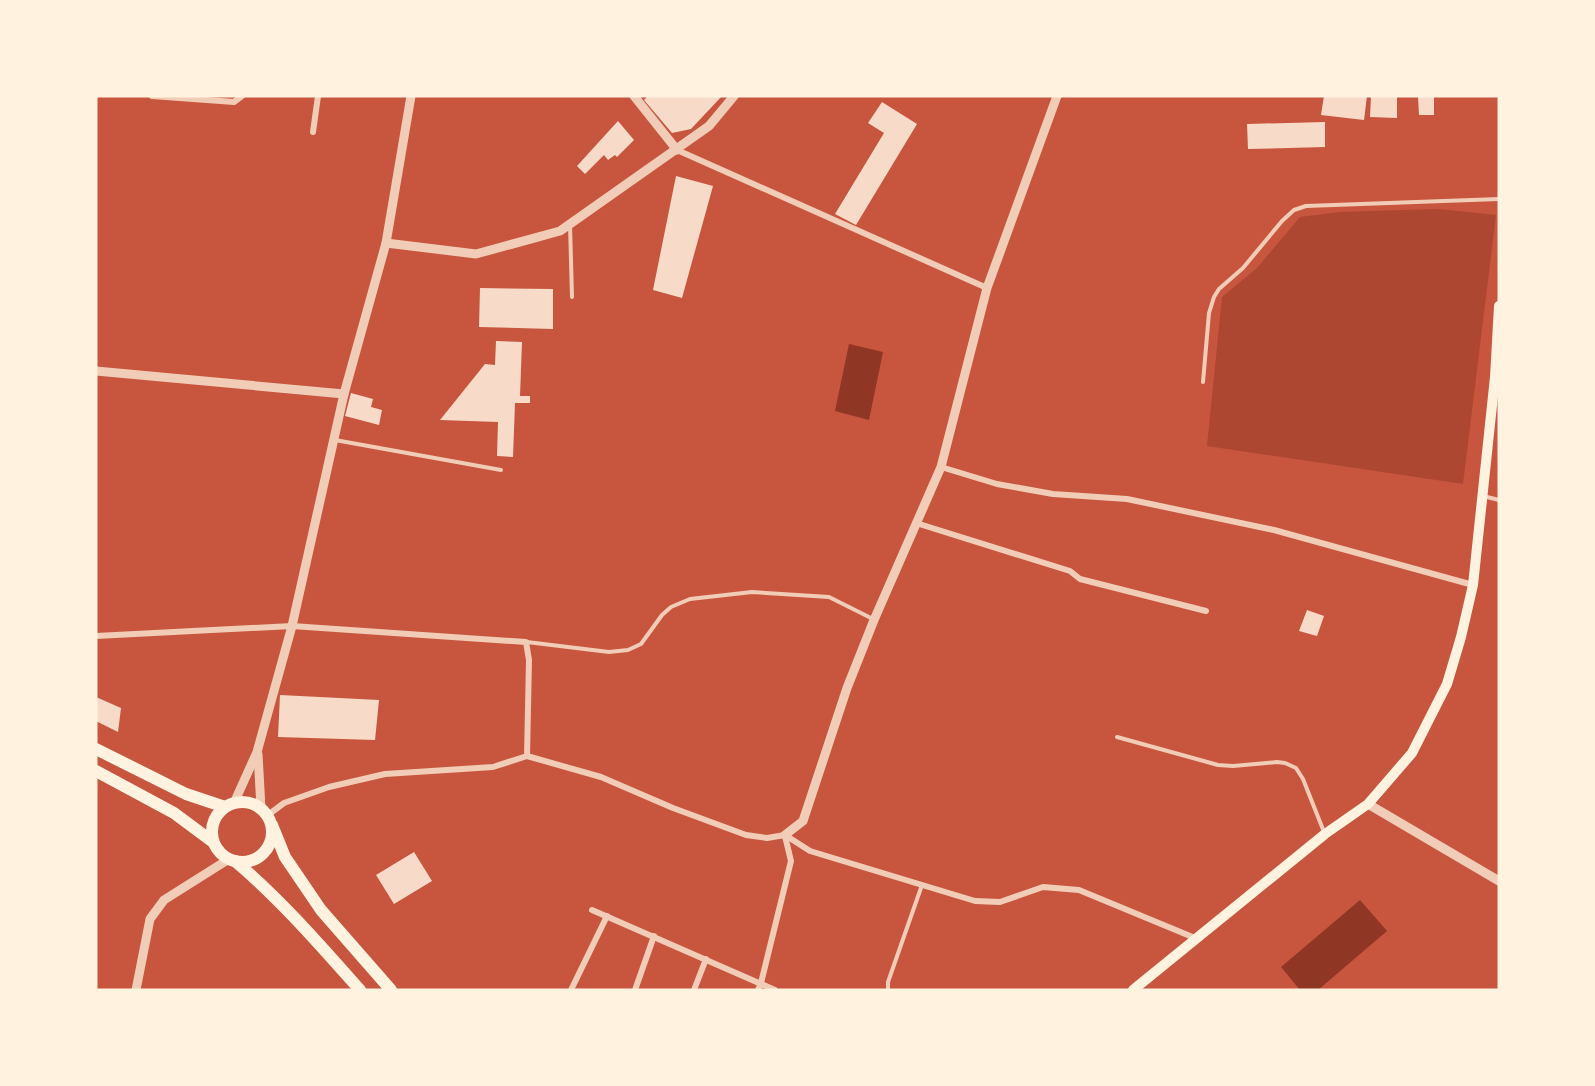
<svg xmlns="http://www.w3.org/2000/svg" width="1595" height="1086" viewBox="0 0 1595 1086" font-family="'Source Sans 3',sans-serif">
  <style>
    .green { fill: #ae4732 }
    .water { fill: #8f3625 }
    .building { fill: #f7dbc8 }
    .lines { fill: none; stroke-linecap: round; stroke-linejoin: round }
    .service { stroke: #f1ccb7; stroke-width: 4 }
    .minor { stroke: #f1ccb7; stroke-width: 6 }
    .tertiary { stroke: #f1ccb7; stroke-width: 9 }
    .secondary { stroke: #fff3e0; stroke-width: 10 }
    .primary { stroke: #fff3e0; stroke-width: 12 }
  </style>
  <rect width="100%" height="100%" fill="#c8553d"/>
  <path class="green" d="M1439,209L1496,215L1463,484L1207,446L1222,297L1257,268L1300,217L1340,212Z"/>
  <g class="water">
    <path d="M849,344L883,352L869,420L835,411Z"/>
    <path d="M1360,900L1387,931L1318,990H1300L1281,967Z"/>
  </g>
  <g class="building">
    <path d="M648,96H722L691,129L672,133L644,100Z"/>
    <path d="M1324,96H1367L1364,120L1321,115Z"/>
    <path d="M1371,96H1397V118L1370,117Z"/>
    <path d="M1418,96H1434V115H1419Z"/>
    <path d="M882,102L917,124L856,225L835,214L884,133L868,123Z"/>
    <path d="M618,121L634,140L617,157L615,155L608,160L604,155L585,174L577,166Z"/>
    <path d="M1325,122V147L1248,149L1247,124Z"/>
    <path d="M676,176L713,186L682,298L653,290Z"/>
    <path d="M480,288L553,289V329L479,327Z"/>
    <path d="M496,341L522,342L520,396H530V403H515L513,457L497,456L498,422L440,420L485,364L495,365Z"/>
    <path d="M351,393L373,399L371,407L382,410L379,425L345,416Z"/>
    <path d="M1307,610L1324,616L1317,636L1299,631Z"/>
    <path d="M280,695L379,700L375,740L278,737Z"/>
    <path d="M96,697L121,708L118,732L96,721Z"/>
    <path d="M414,852L432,881L394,904L376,875Z"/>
  </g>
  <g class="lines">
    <g class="service">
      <path d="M570,224L572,297"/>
      <path d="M1203,382L1209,313L1214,297L1219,289L1243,268L1282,221L1294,210L1306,206L1499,199"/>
      <path d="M335,440L501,470"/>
      <path d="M1483,496L1499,500"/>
      <path d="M527,642L609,652L628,650L641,644L662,615L671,607L690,599L752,592L829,597L873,619"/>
      <path d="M1117,737L1218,765L1233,766L1277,762L1285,763L1296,768L1303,779L1324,832"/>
      <path d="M888,990V982L922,885"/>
    </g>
    <g class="minor">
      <path d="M152,96L234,102L242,96"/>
      <path d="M313,132L318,96"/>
      <path d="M677,150L987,288"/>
      <path d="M941,467L997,484L1053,494L1127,499L1274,530L1473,585"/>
      <path d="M916,523L1070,571L1080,579L1206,611"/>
      <path d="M96,636L292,626L526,642L529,660L527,756"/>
      <path d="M268,815L284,803L329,787L385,774L493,767L527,756L601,777L673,808L746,835L767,838L785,835L810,851L975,901L1000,902L1043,887L1079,890L1195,938"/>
      <path d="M592,910L775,990"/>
      <path d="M571,990L607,916"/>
      <path d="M635,990L654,936"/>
      <path d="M694,990L706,959"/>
      <path d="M758,990L761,983L791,861L785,836"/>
    </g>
    <g class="tertiary">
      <path d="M634,96L677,150"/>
      <path d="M386,243L476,254L560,231L709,126L734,96"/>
      <path d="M96,371L344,394"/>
      <path d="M258,754L261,808"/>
      <path d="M234,803L257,752L292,626L344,394L386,243L411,96"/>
      <path d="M1368,804L1499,881"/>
      <path d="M785,835L803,821L847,688L874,620L941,467L987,288L1057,96"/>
      <path d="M136,990L150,919L164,900L229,859"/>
    </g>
    <path class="secondary" d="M1133,990L1325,834L1368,804L1412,753L1447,684L1461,637L1473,585L1495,377L1499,306"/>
    <g class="primary">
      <path d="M96,749L186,794L225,807"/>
      <path d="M96,771L174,813L213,842"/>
      <circle cx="242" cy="832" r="30"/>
      <path d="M272,825L285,857L321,910L391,990"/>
      <path d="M235,861C281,900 320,945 360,990"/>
    </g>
  </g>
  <rect width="1595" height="1086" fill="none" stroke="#fff3e0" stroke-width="195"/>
</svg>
